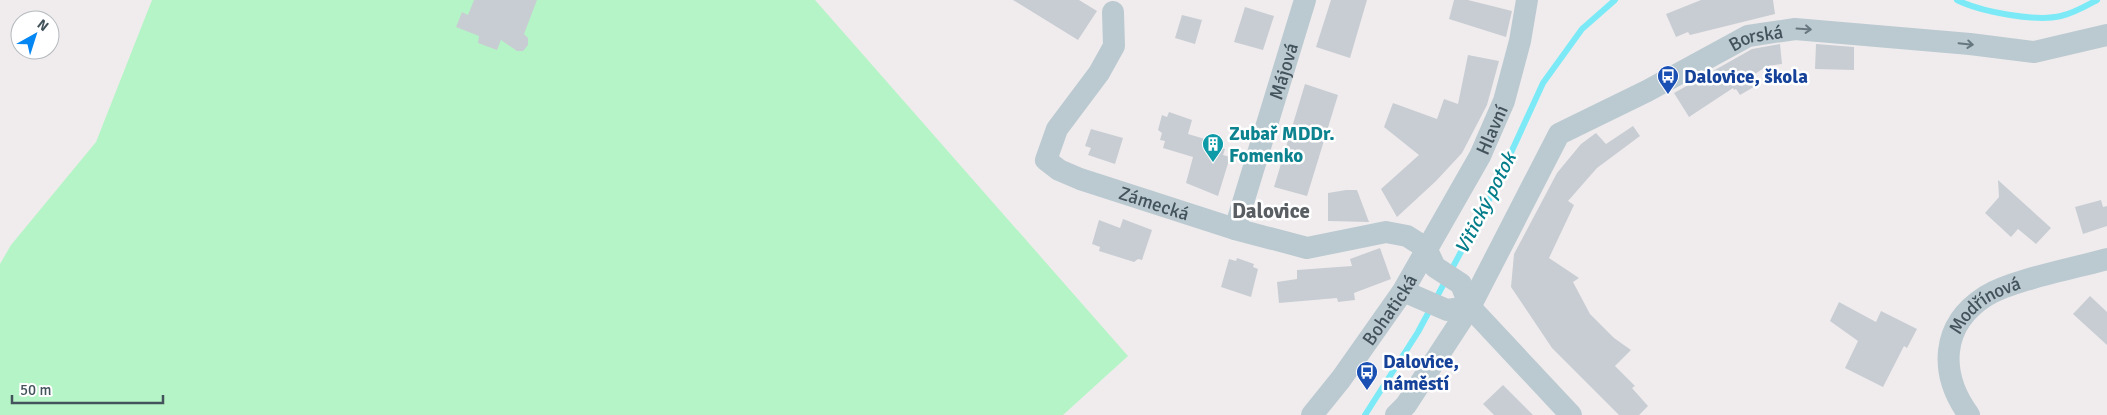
<svg xmlns="http://www.w3.org/2000/svg" width="2107" height="415" viewBox="0 0 2107 415" font-family="Signika,sans-serif">
  <style>
    .green { fill: #b5f4c6 }
    .lines { fill: none; stroke-linecap: round; stroke-linejoin: round }
    .stream { stroke: #7ceaf6; stroke-width: 6 }
    .building { fill: #c8cdd3 }
    .minor { stroke: #bbcad1; stroke-width: 22 }
    .oneway { stroke: #67777f }
    .labels { text-anchor: middle; stroke-width: 5; stroke-linejoin: round; paint-order: stroke }
    .street-label { font-size: 19px; fill: #43535c; stroke: #fff }
    .transit-label { font-size: 19px; font-weight: bold; fill: #164399; stroke: #fff; text-anchor: start }
    .culture-label { font-size: 19px; font-weight: bold; fill: #0d838f; stroke: #fff; text-anchor: start }
    .water-label { font-size: 20px; font-style: italic; fill: #047d8a; stroke: #fff }
    .quarter-label { font-size: 21px; font-weight: bold; fill: #595e63; stroke: #fff }
  </style>
  <rect width="100%" height="100%" fill="#f0eced"/>
  <path class="green" d="M152,0H815L1128,356L1063,415H0V264L11,245L96,142Z"/>
  <g class="lines">
    <g class="stream">
      <path d="M1957,0C1981,12 2036,22 2061,16C2074,13 2086,6 2097,0"/>
      <path d="M1365,415L1418,332L1492,194L1543,83L1582,29L1615,0"/>
    </g>
  </g>
  <g class="building">
    <path d="M474,0H537L524,34L528,38V45L523,51H517L501,40L497,50L478,43L479,36L456,27L462,12L468,15Z"/>
    <path d="M1013,0H1079L1097,11L1078,40Z"/>
    <path d="M1331,0H1367L1350,58L1316,47Z"/>
    <path d="M1454,0H1468L1512,11L1506,37L1449,19Z"/>
    <path d="M1701,0H1773L1775,14L1690,35L1688,32L1676,37L1666,14Z"/>
    <path d="M1245,7L1274,16L1263,50L1234,42Z"/>
    <path d="M1182,15L1202,20L1195,44L1175,38Z"/>
    <path d="M1780,44L1782,64L1767,66L1752,76L1757,85L1740,95L1736,89L1734,90L1733,88L1689,117L1674,93L1752,49Z"/>
    <path d="M1816,44L1854,47V70L1815,69Z"/>
    <path d="M1468,55L1499,61L1487,105L1462,153L1436,181L1397,217L1381,189L1419,155L1384,127L1393,103L1437,119L1444,99L1458,104Z"/>
    <path d="M1305,84L1338,95L1307,196L1274,187Z"/>
    <path d="M1169,112L1192,120L1188,134L1215,142L1214,146L1225,149L1223,155L1230,157L1218,196L1186,183L1193,157L1163,148L1165,141L1160,140L1162,133L1158,130L1162,115L1167,117Z"/>
    <path d="M1633,126L1640,136L1597,168L1568,201L1574,205L1549,258L1579,278L1573,282L1590,314L1614,338L1631,350L1615,366L1635,386L1632,388L1648,406L1639,415H1619L1552,348L1511,287L1514,254L1557,173L1581,144L1596,133L1606,144Z"/>
    <path d="M1091,129L1123,138L1115,164L1088,155L1091,148L1085,146Z"/>
    <path d="M1998,180L2051,228L2036,244L2018,229L2011,237L1985,213L1999,197Z"/>
    <path d="M1346,190H1357L1369,222L1328,221V193Z"/>
    <path d="M2101,200L2103,207L2107,206V226L2083,234L2075,207Z"/>
    <path d="M1123,219L1152,230L1142,260L1138,259L1134,262L1099,251L1100,247L1092,244L1099,220L1120,228Z"/>
    <path d="M1380,248L1391,279L1354,293L1355,300L1338,302L1337,298L1279,303L1277,282L1297,279V270L1352,266L1350,259Z"/>
    <path d="M1237,258L1254,264L1253,267L1258,269L1251,297L1221,287L1229,259L1236,261Z"/>
    <path d="M2090,296L2107,312V345L2073,314Z"/>
    <path d="M1839,302L1876,322L1881,311L1917,329L1907,348L1904,346L1883,387L1845,368L1858,341L1830,321Z"/>
    <path d="M1503,385L1533,415H1494L1483,404Z"/>
  </g>
  <g class="lines">
    <g class="minor">
      <path id="s1" d="M1113,12L1114,46L1099,73L1057,129L1046,160L1059,170L1080,179L1235,229L1307,248L1386,232L1407,236L1426,248"/>
      <path id="s2" d="M1235,229L1305,0"/>
      <path d="M1426,248L1435,267L1461,284L1470,307L1571,415"/>
      <path d="M1403,291L1447,310L1470,307"/>
      <path id="s3" d="M1312,415L1341,379L1403,291L1480,156L1504,101L1520,41L1527,0"/>
      <path id="s4" d="M1396,415L1406,405L1470,307L1559,134L1647,91L1748,36L1795,29L1970,44L2034,52L2107,35"/>
      <path id="s5" d="M1969,415C1939,374 1940,325 1986,296C2012,280 2075,268 2107,259"/>
    </g>
  </g>
  <defs><path id="oneway-shaft" d="M-6 0H5M1.5-3L5.5 0L1.5 3" fill="none" stroke-width="1.6" stroke-linecap="round" stroke-linejoin="round" transform="scale(1.25)"/></defs>
  <g class="oneway">
    <use href="#oneway-shaft" transform="translate(1804 29) rotate(4)"/>
    <use href="#oneway-shaft" transform="translate(1966 44) rotate(6)"/>
  </g>
  <defs>
    <g id="bus-pin" transform="scale(1.125)"><path d="M0 17L-7.5 6A9.5 9.5 0 1 1 7.5 6Z" fill="#1a4fb4" stroke="#fff"/><path d="M-5-6H5V4H4V6H2V4H-2V6H-4V4H-5ZM-3.5-4V0h7V-4ZM-3.5 1.2v1.5H-2V1.2ZM2 1.2v1.5H3.5V1.2Z" fill="#fff"/></g>
    <g id="building-pin" transform="scale(1.125)"><path d="M0 17L-7.5 6A9.5 9.5 0 1 1 7.5 6Z" fill="#0f9aa8" stroke="#fff"/><path d="M-4-6H4V6H1V3H-1V6H-4ZM-2.5-4.3h1.7v1.8h-1.7ZM.8-4.3h1.7v1.8H.8ZM-2.5-1h1.7V.8h-1.7ZM.8-1h1.7V.8H.8Z" fill="#fff"/></g>
  </defs>
  <g fill-rule="evenodd">
    <use href="#bus-pin" x="1668" y="76"/>
    <use href="#building-pin" x="1213" y="144"/>
    <use href="#bus-pin" x="1367" y="372"/>
  </g>
  <g class="labels">
    <g class="street-label">
      <text dy="7" stroke="none"><textPath href="#s4" startOffset="546">Borská</textPath></text>
      <text dy="7" stroke="none"><textPath href="#s2" startOffset="165">Májová</textPath></text>
      <text dy="7" stroke="none"><textPath href="#s3" startOffset="338">Hlavní</textPath></text>
      <text dy="7" stroke="none"><textPath href="#s1" startOffset="285">Zámecká</textPath></text>
      <text dy="7" stroke="none"><textPath href="#s3" startOffset="131">Bohatická</textPath></text>
      <text dy="7" stroke="none"><textPath href="#s5" startOffset="131">Modřínová</textPath></text>
    </g>
    <g class="transit-label">
      <text x="1684" y="83">Dalovice, škola</text>
      <text x="1383" y="368">Dalovice,<tspan x="1383" dy="22">náměstí</tspan></text>
    </g>
    <g class="culture-label">
      <text x="1229" y="140">Zubař MDDr.<tspan x="1229" dy="22">Fomenko</tspan></text>
    </g>
    <g class="water-label">
      <text transform="translate(1485 203) rotate(-63)" y="7">Vitický potok</text>
    </g>
    <g class="quarter-label">
      <text x="1271" y="218">Dalovice</text>
    </g>
  </g>
  <g transform="translate(35 35) rotate(39)"><circle r="24" fill="#ffffff" stroke="#b4babe"/>
  <path d="M0-4L9 19L0 12L-9 19Z" fill="#0486f3"/>
  <text y="-8" font-size="14" font-weight="bold" text-anchor="middle" fill="#43535c">N</text>
  </g>
  <path d="M12 395v8h151v-8" fill="none" stroke="#43535c" stroke-width="2.5"/>
  <text x="20" y="395" font-size="15" fill="#43535c" stroke="#ffffff" stroke-width="4" paint-order="stroke">50 m</text>
</svg>
